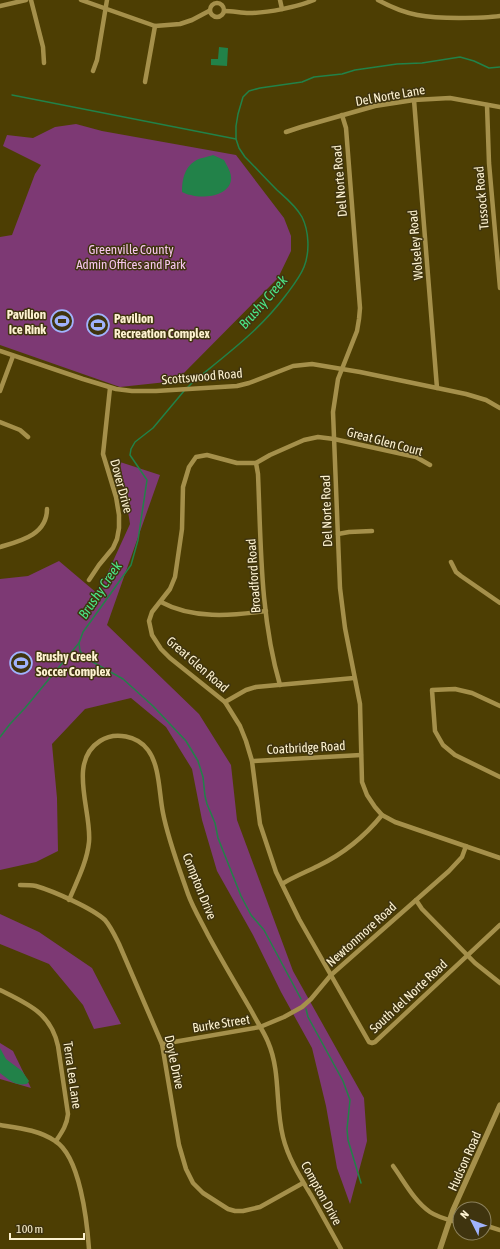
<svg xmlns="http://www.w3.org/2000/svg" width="500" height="1249" viewBox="0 0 500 1249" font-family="'Asap Condensed',sans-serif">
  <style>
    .green { fill: #7d3974 }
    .water { fill: #228249 }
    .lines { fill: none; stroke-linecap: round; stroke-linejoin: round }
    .stream { stroke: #228249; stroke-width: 1.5 }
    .minor { stroke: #a5904b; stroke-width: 4.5 }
    .tertiary { stroke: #a5904b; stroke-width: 5.5 }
    .labels { text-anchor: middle; stroke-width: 3; stroke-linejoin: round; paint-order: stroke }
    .street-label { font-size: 13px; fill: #fdf2d0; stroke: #3f340f }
    .park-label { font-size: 13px; fill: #f6c6ed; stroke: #3f340f }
    .poi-label { font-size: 13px; font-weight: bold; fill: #fdf2d0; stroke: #3f340f; text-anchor: start }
    .water-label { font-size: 14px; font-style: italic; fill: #4ce889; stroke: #3f340f }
  </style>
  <rect width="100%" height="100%" fill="#4d3e03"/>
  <g class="green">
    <path d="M76,124L102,131L236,155L284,218L291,236V251L278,278L176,381L120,387L0,345V237L12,235L35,174L41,165L3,146L7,135L33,138L55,127Z"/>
    <path d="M120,462L160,475L107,625L199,714L231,765L237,820L293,971L364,1098L367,1141L350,1204L337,1168L326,1106L312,1048L281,992L253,935L217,871L202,820L192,769L166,727L131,698L85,709L52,744L57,798L58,851L36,862L0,870V579L28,576L59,561L98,594L130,524Z"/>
    <path d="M0,914L39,932L92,968L121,1024L94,1029L83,1005L49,964L0,944Z"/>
    <path d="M0,1043L13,1051L31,1088L0,1079Z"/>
  </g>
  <g class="water">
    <path d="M219,47L228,48L227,66L211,65V59H218Z"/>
    <path d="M213,155L224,160C227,166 232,173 231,180C229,196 203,199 191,195C188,195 185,193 182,192C182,180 184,168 195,161C199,158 208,157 213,155Z"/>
    <path d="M0,1048L6,1059L22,1071L29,1081L27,1084C15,1086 9,1080 0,1073Z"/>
  </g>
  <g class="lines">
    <g class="stream">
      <path d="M12,95L236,139"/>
      <path d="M187,388L193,382C227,354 259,331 286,295C292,287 300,277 304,267C310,252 309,231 302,217C296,206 286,198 277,190C266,179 256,168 245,157L239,148L236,139V126L238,114L243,97L249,91L260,88L302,82L314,77L342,74L355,70L397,64L422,63L460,57L474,61L489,68L500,67"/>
      <path d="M79,643L80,651L85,657L91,661L123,679L153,706L186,741L198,761L203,777L205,796L207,804L215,823L218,838L241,896L251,915L264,930L301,999"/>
      <path d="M0,737L10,724L25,708L79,643L83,632L91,621L131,565L138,540L147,480L130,455L131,449L135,442L153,428L184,391"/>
      <path d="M306,1009L308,1017L343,1081L350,1100L347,1129L348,1140L361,1183"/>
    </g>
    <g class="minor">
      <path d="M31,0L43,47L44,63"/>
      <path d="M81,0L155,26L180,24L192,20L209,11"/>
      <path d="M280,0L282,9"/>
      <path d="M378,0C407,16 427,18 459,18C473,18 487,18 500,16"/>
      <circle cx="217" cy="10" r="7"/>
      <path d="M0,6L26,0"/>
      <path d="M224,11C233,11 241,13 249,13C268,13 297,7 314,0"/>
      <path d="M93,71L97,60L107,0"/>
      <path d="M145,82L155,26"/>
      <path d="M414,100L437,388"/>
      <path d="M487,105L489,163L500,288"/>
      <path d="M342,115L346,128L360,308L359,319L357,331L338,379L333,412L340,588L345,628L360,704L362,782L367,795L375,807L382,815L395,822L500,858"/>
      <path d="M286,132L301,127L375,106L414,100L450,98L500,107"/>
      <path d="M0,351L83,379L116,389L132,391H156L237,386L249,383L293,366L312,364L360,372L466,394L486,400L500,408"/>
      <path d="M0,391L13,356"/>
      <path d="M0,422L20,430L28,437"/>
      <path d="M256,463L258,474C261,544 260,617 280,685"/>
      <path d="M430,465L416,457L334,439L318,437L304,440L270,455L256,463H237L207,455L196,457L189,467L183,487L182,529L175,577L170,589L152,612L149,621L152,635L161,649L170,658L225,702L240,726L246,741L252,761L260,824L276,872L299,919L369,1042L372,1043L375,1042L500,925"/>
      <path d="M338,534L349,532L372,531"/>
      <path d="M0,547C20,541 47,535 47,509"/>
      <path d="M451,562L456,572L461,576L500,603"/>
      <path d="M89,580L99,565L113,548L117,539L119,528V515L116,497L103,454L110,388"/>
      <path d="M161,602C192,619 231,616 266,611"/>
      <path d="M225,702L246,690L256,687L354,678"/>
      <path d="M500,706L472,693L455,689L432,690L435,731L443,745L455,755L500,777"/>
      <path d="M252,761L361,755"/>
      <path d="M282,884C293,877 306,872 318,866C343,854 365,836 382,815"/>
      <path d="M20,885C25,885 31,885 36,886C53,891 92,908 105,920C111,927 115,936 119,944L162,1044L179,1145L186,1169L193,1183L203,1193L228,1209L235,1211H243L260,1207L303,1183"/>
      <path d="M69,900C77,881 87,862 89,842C92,811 67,762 100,741C115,731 138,736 148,750C160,766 159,794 163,813C168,839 179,868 188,894C193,908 201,921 208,935C222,961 237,986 252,1012C257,1022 264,1032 268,1042C281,1072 275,1106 283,1137C288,1158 300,1177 311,1195C321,1213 331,1231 341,1249"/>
      <path d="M416,900L422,909L475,963L500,983"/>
      <path d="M0,990C28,1004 51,1013 58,1046L68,1114C67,1125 62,1132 56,1141"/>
      <path d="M162,1044L260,1027L284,1017L302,1007L311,999L331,975L449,871L462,857L466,846"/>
      <path d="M0,1125C19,1128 39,1130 55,1141C80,1156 87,1221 89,1249"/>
      <path d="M393,1166C404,1181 414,1201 430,1212C439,1218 450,1220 460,1223"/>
      <path d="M484,1225L500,1230"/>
    </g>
    <path class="tertiary" d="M440,1249L453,1210L500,1105"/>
  </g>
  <defs>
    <g id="stadium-ring" transform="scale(1.15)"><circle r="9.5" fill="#3f340f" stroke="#a0b3fd" stroke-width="1.5"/><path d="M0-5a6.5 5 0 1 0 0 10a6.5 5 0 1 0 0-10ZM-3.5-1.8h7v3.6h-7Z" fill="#a0b3fd"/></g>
  </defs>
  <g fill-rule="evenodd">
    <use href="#stadium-ring" x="62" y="321"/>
    <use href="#stadium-ring" x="98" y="325"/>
    <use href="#stadium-ring" x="21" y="663"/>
  </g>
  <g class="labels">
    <g class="street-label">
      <text transform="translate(390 95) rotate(-10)" y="5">Del Norte Lane</text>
      <text transform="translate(339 181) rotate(-95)" y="5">Del Norte Road</text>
      <text transform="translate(481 198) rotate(-95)" y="5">Tussock Road</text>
      <text transform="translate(415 245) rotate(-95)" y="5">Wolseley Road</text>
      <text transform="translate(202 376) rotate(-5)" y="5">Scottswood Road</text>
      <text transform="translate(385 441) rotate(15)" y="5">Great Glen Court</text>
      <text transform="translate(122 486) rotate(75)" y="5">Dover Drive</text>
      <text transform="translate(326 511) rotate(-92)" y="5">Del Norte Road</text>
      <text transform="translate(253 576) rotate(-94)" y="5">Broadford Road</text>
      <text transform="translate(198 664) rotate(41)" y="5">Great Glen Road</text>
      <text transform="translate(306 747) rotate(-3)" y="5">Coatbridge Road</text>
      <text transform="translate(200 886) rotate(68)" y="5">Compton Drive</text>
      <text transform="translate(361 934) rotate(-42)" y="5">Newtonmore Road</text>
      <text transform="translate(408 996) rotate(-43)" y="5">South del Norte Road</text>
      <text transform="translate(221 1023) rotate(-9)" y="5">Burke Street</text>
      <text transform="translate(175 1062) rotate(78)" y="5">Doyle Drive</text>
      <text transform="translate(73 1075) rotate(82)" y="5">Terra Lea Lane</text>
      <text transform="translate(464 1161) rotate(-66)" y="5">Hudson Road</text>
      <text transform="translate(322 1193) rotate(61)" y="5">Compton Drive</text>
    </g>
    <g class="park-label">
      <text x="131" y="254">Greenville County<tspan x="131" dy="15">Admin Offices and Park</tspan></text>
    </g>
    <g class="poi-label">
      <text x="46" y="319" text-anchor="end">Pavilion<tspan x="46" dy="15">Ice Rink</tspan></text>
      <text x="114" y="323">Pavilion<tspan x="114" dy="15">Recreation Complex</tspan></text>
      <text x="36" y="661">Brushy Creek<tspan x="36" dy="15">Soccer Complex</tspan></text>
    </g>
    <g class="water-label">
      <text transform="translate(263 302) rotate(-49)" y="5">Brushy Creek</text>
      <text transform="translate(100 590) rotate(-56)" y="5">Brushy Creek</text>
    </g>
  </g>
  <g transform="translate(472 1221) rotate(312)"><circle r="19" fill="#3f340f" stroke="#8b805c"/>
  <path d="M0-3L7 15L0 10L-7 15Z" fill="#a0b3fd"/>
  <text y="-6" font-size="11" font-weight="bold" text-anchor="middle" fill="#fdf2d0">N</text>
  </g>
  <path d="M10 1233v6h74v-6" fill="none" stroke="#fdf2d0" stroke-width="2"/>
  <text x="16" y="1233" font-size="12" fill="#fdf2d0" stroke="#3f340f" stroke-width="3" paint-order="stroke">100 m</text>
</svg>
